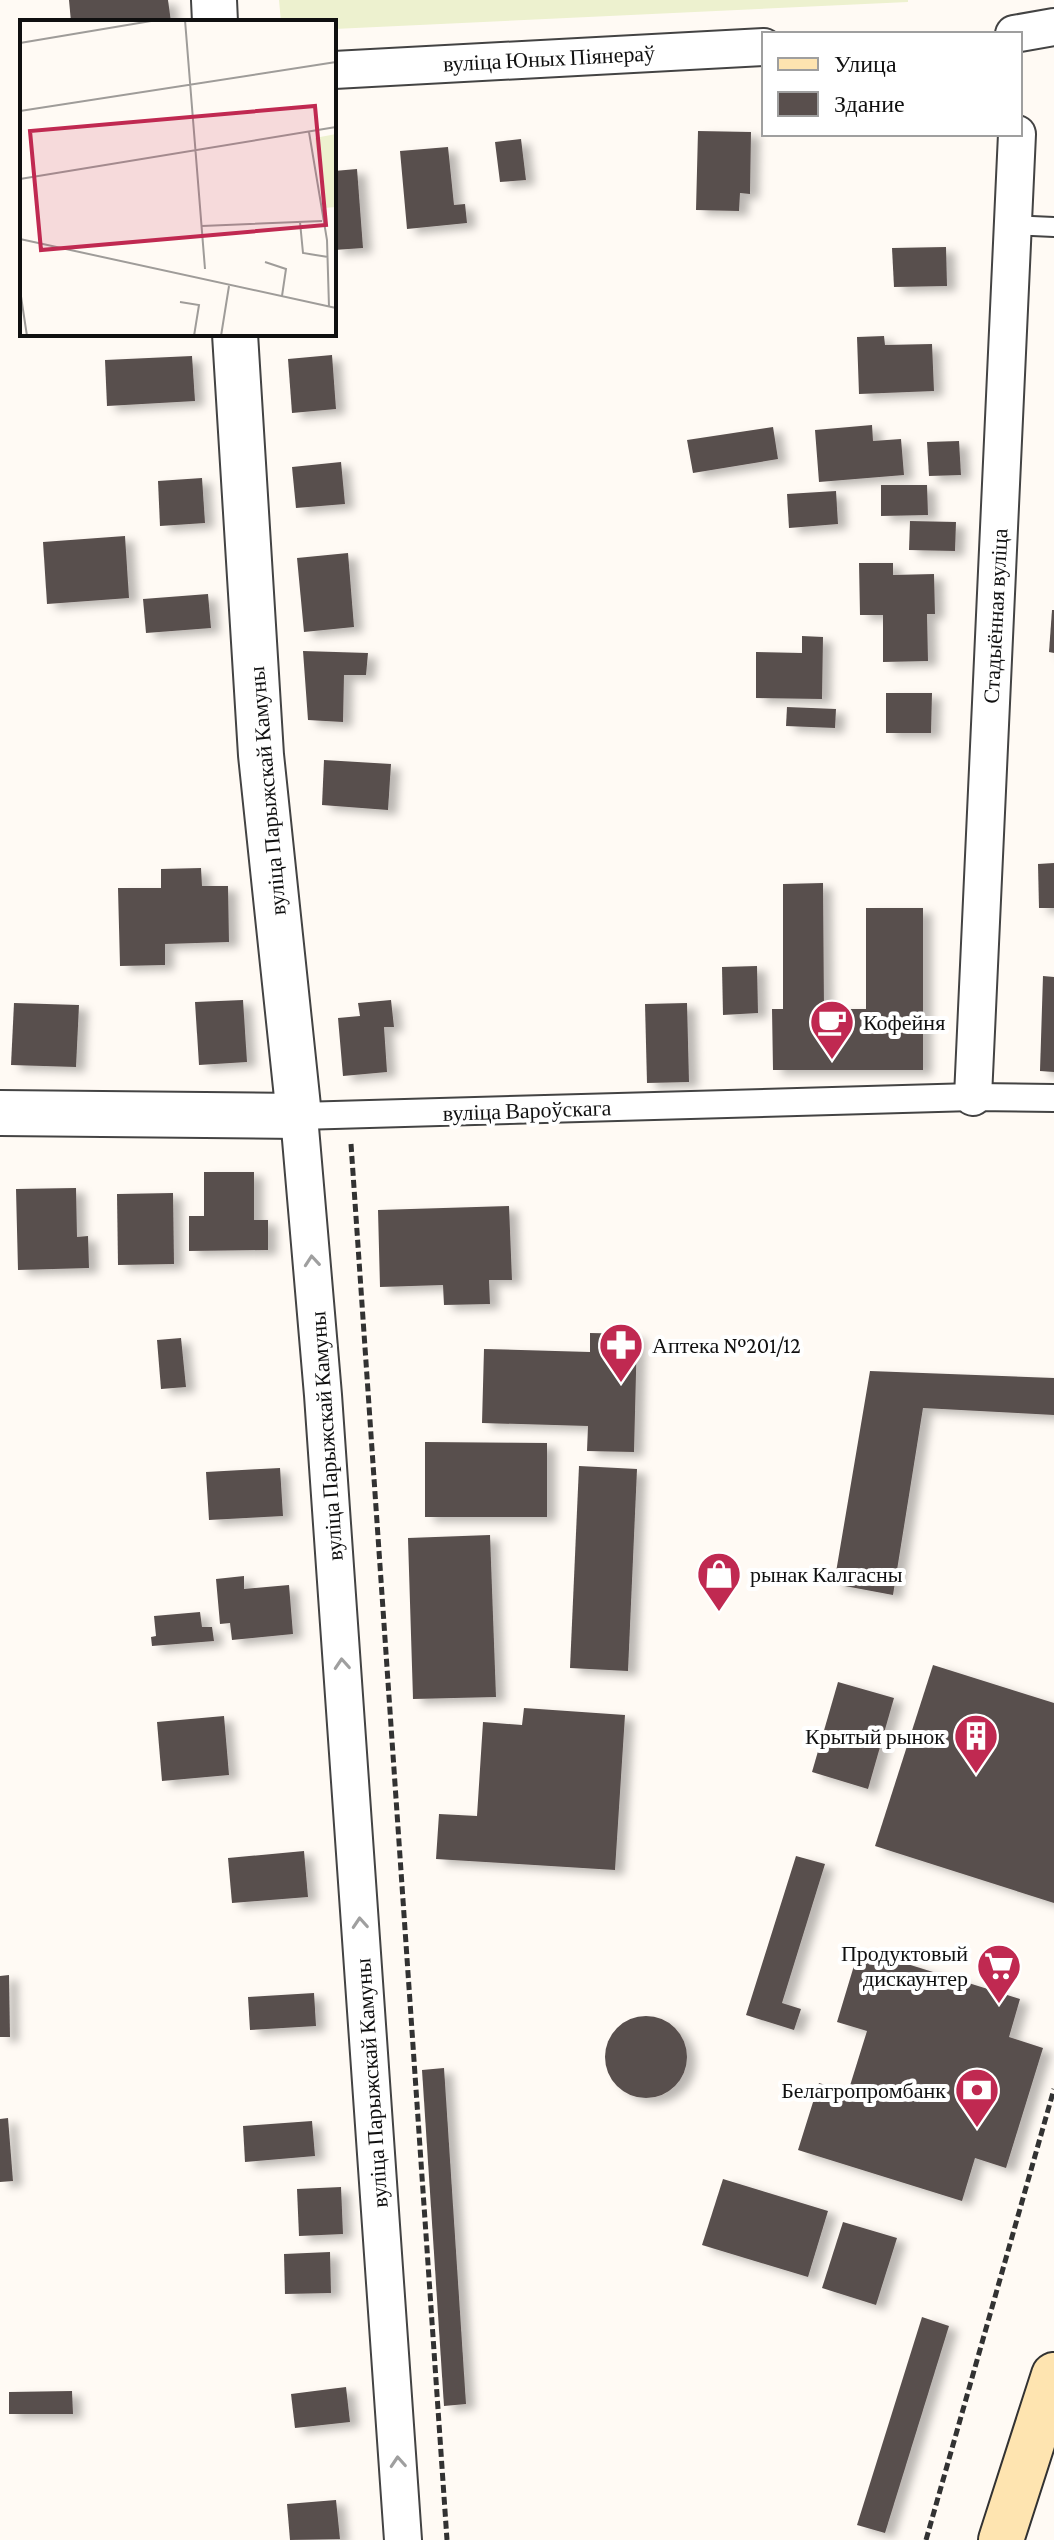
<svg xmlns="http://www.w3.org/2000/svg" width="1054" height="2540" viewBox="0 0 1054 2540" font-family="'Crimson Pro',serif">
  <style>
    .pitch { fill: #edf1cf }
    .building { fill: #594f4d; filter: url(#shadow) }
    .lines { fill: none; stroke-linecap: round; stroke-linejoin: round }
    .service-casing { stroke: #434343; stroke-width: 22 }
    .pedestrian-casing { stroke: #434343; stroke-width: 30 }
    .minor-casing { stroke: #434343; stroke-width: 40 }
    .tertiary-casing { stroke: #434343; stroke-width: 48 }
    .secondary-casing { stroke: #323232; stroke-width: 48 }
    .path { stroke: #323232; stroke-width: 5; stroke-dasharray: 8 4; stroke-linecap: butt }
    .service { stroke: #fff; stroke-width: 18 }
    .pedestrian { stroke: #fff; stroke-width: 26 }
    .minor { stroke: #fff; stroke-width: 36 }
    .tertiary { stroke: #fff; stroke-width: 44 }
    .secondary { stroke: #fee4b0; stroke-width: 44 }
    .oneway { stroke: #9f9f9f }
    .labels { text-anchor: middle; stroke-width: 8; stroke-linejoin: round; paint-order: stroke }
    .street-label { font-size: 22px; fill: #101010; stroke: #fff }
    .poi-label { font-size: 22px; fill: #101010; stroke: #fff; text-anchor: start }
    .inset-road { fill: none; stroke: #9f9c99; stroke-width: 2 }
    .view { fill: #c02951; fill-opacity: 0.15; stroke: #c02951; stroke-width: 4 }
    .inset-edge { fill: none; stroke: #101010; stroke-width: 4 }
  </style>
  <defs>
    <filter id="shadow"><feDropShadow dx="9" dy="5" stdDeviation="4" flood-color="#0004"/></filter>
  </defs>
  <rect width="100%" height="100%" fill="#fffaf4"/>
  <path class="pitch" d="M279,0H908V2L334,29V22H281Z"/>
  <g class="building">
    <path d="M69,0H168L171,22H71Z"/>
    <path d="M698,131L751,132L750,194L740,193L739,211L696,210Z"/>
    <path d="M521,139L526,180L500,182L495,142Z"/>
    <path d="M448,147L454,205L465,204L467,223L407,229L400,151Z"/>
    <path d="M357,169L363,248L334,250V171Z"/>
    <path d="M946,247L947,286L894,287L892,248Z"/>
    <path d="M884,336L885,345L932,344L934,391L859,394L857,337Z"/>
    <path d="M332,355L336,409L292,413L288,359Z"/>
    <path d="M192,356L195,401L107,406L105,360Z"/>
    <path d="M872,425L873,441L901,439L904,475L819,482L815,430Z"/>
    <path d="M773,427L778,459L693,473L687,440Z"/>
    <path d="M959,441L961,475L929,476L927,442Z"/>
    <path d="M341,462L345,504L296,508L292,467Z"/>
    <path d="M202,478L205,523L160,526L158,481Z"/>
    <path d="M881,485H927L928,515L881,516Z"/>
    <path d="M836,491L838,524L789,528L787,494Z"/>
    <path d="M910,521L956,522L955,551L909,550Z"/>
    <path d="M125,536L129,598L47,604L43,542Z"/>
    <path d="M348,553L354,627L304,632L297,558Z"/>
    <path d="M859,563H893V575L934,574L935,614H927L928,661L883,662V615H860Z"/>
    <path d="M208,594L211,628L146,633L143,599Z"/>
    <path d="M1052,610H1054V653L1049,652Z"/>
    <path d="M802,636L823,637L822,699L756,698V652L802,653Z"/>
    <path d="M303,651L368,653L366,675H344L343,722L308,720Z"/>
    <path d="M886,693H932L931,733H886Z"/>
    <path d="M787,707L836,709L835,728L786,726Z"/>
    <path d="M324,760L391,764L388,810L322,805Z"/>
    <path d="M1054,863V908H1039L1038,864Z"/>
    <path d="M201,868L202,886H228L229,942L165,944V965L120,966L118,888H161V869Z"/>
    <path d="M823,883L824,1009H866V908H923V1070H773L772,1009H783V884Z"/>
    <path d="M757,966L758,1013L723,1015L722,967Z"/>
    <path d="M1043,976L1054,977V1072L1040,1071Z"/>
    <path d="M243,1000L247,1062L199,1065L195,1002Z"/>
    <path d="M391,1000L394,1027H384L387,1072L343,1076L338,1018L360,1016L358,1003Z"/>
    <path d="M14,1003L79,1005L76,1067L11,1065Z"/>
    <path d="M687,1003L689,1082L647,1083L645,1004Z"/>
    <path d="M204,1172H254V1220H268V1250L189,1251V1216H204Z"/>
    <path d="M76,1188L77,1237L88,1236L89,1268L18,1270L16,1189Z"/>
    <path d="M173,1193L174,1264L118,1265L117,1194Z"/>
    <path d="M509,1206L512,1280H489L490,1304L444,1305L443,1285L380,1287L378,1210Z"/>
    <path d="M590,1333L637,1334L634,1452L587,1451L588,1426L482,1423L484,1349L590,1352Z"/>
    <path d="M181,1338L186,1387L161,1389L157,1340Z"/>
    <path d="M870,1371L1054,1378V1415L923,1408L893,1595L834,1584Z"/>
    <path d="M425,1442L547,1443V1517H425Z"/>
    <path d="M579,1466L637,1469L628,1671L570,1668Z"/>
    <path d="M280,1468L283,1516L209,1520L206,1472Z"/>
    <path d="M490,1535L496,1697L413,1699L408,1538Z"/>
    <path d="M244,1576V1589L289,1585L293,1634L232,1640L230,1623L220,1624L216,1579Z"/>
    <path d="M200,1612L202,1627H212L214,1641L152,1646L151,1637L156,1636L154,1616Z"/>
    <path d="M933,1665L1054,1703V1903L875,1846Z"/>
    <path d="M838,1682L894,1698L868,1789L812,1772Z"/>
    <path d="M524,1708L625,1715L615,1870L436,1859L439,1814L477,1816L483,1722L522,1725Z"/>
    <path d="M224,1716L229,1775L162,1781L157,1722Z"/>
    <path d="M304,1851L308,1897L232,1903L228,1858Z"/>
    <path d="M796,1856L825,1864L782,2003L801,2009L794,2030L746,2015Z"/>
    <path d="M859,1949L1020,1999L1009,2037L1043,2048L1006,2168L975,2158L962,2201L798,2150L819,2083L848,2092L867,2031L837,2022Z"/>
    <path d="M9,1975L10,2037H0V1976Z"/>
    <path d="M314,1993L316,2026L250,2030L248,1997Z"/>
    <circle cx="646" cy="2057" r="41"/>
    <path d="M444,2068L466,2404L444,2406L422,2070Z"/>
    <path d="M8,2118L13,2181L0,2182V2119Z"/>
    <path d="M312,2121L315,2156L245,2162L243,2126Z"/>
    <path d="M723,2179L828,2211L808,2277L702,2245Z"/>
    <path d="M341,2187L343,2234L299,2236L297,2189Z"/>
    <path d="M843,2222L897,2238L876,2305L822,2288Z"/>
    <path d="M330,2252L331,2293L285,2294L284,2254Z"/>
    <path d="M922,2317L949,2326L885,2533L857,2525Z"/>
    <path d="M346,2387L350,2422L295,2428L291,2394Z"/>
    <path d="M72,2391L73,2414H9V2392Z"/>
    <path d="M336,2500L340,2539L290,2540L287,2504Z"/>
  </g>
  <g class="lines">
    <g class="service-casing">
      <path id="service" d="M1013,225L1054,227"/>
    </g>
    <g class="pedestrian-casing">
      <path id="pedestrian" d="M299,1116L973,1097L1054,1098"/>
    </g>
    <g class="minor-casing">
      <g id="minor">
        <path d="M1014,34L1054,27"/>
        <path d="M334,70L764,47"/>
        <path d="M973,1097L1017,134"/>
        <path d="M299,1116L323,1395L403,2540"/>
      </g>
    </g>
    <g class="tertiary-casing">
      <g id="tertiary">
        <path d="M214,0L215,22"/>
        <path d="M0,1113L299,1116L261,755L235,334"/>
      </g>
    </g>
    <g class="secondary-casing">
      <path id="secondary" d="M1001,2540L1054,2375"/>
    </g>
    <g class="path">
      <path d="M351,1144L447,2540"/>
      <path d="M926,2540L1054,2089"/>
    </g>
    <use href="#service" class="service"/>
    <use href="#pedestrian" class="pedestrian"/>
    <use href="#minor" class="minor"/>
    <use href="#tertiary" class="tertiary"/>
    <use href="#secondary" class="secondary"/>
  </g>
  <defs><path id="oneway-chevron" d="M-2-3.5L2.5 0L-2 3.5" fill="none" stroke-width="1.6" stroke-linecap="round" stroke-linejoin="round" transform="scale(2)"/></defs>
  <g class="oneway">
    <use href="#oneway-chevron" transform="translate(312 1261) rotate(-95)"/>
    <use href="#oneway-chevron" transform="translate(342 1664) rotate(-94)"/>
    <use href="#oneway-chevron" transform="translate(360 1923) rotate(-94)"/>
    <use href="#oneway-chevron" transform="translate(398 2462) rotate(-94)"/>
  </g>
  <defs>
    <g id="cafe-pin" transform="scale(2.3)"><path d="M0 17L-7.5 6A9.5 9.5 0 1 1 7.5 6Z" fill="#c02951" stroke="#fff"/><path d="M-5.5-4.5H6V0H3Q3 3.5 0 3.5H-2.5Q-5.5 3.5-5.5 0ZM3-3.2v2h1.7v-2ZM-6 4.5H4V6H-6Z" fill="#fff"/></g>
    <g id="pharmacy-pin" transform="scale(2.3)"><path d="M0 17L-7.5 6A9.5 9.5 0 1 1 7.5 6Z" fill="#c02951" stroke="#fff"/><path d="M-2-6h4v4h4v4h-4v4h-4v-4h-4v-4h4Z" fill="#fff"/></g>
    <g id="shop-pin" transform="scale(2.3)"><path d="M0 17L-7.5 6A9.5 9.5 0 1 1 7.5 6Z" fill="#c02951" stroke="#fff"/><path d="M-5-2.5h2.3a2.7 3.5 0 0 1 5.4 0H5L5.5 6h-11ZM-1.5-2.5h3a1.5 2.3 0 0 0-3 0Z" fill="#fff"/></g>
    <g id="building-pin" transform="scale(2.3)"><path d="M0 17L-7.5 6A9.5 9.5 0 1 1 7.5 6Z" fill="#c02951" stroke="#fff"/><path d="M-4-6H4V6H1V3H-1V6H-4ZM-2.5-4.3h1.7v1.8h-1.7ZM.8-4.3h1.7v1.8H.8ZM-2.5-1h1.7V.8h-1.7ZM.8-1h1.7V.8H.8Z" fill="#fff"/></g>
    <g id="supermarket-pin" transform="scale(2.3)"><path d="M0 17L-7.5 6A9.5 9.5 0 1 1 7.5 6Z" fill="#c02951" stroke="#fff"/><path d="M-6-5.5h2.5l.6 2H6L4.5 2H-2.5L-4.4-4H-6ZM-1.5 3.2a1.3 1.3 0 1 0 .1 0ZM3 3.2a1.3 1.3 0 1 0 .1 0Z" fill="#fff"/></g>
    <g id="bank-pin" transform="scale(2.3)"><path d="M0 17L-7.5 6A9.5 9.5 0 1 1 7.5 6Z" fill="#c02951" stroke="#fff"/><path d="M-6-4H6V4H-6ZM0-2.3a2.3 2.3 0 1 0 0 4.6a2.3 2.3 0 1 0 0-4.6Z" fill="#fff"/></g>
  </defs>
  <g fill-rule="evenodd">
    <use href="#cafe-pin" x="832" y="1022"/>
    <use href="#pharmacy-pin" x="621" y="1345"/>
    <use href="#shop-pin" x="719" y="1574"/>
    <use href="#building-pin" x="976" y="1736"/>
    <use href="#supermarket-pin" x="999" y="1966"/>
    <use href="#bank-pin" x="977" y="2090"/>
  </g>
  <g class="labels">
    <g class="street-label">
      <text transform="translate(549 58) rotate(-3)" y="8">вуліца Юных Піянераў</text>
      <text transform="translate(995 616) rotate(-87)" y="8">Стадыённая вуліца</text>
      <text transform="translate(267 791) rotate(-95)" y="8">вуліца Парыжскай Камуны</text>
      <text transform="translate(527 1110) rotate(-2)" y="8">вуліца Вароўскага</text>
      <text transform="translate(326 1436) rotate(-94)" y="8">вуліца Парыжскай Камуны</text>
      <text transform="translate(371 2083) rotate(-94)" y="8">вуліца Парыжскай Камуны</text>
    </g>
    <g class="poi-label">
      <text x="863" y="1030">Кофейня</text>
      <text x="652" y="1353">Аптека №201/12</text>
      <text x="750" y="1582">рынак Калгасны</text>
      <text x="945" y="1744" text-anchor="end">Крытый рынок</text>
      <text x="968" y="1961" text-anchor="end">Продуктовый<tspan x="968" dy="25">дискаунтер</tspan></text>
      <text x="946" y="2098" text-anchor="end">Белагропромбанк</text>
    </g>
  </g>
  <g transform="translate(20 20)">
    <rect width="316" height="316" fill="#fffaf4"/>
    <path d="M316,114V187L304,188L295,118Z" fill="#edf1cf"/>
    <path class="inset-road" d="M165,0L185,249M0,23L137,0M0,91L316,42M289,112L307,220L309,287M0,159L316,107M280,202L283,233L308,237M182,206L302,201M0,219L316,288M245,242L266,249L262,276M0,270L7,316M160,282L179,285L174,316M201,316L209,266"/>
    <path class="view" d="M295,86L306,205L21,230L10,111Z"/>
    <rect width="316" height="316" class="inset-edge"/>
  </g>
  <rect x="762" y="32" width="260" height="104" fill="#ffffff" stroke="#9f9f9f" stroke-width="2"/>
  <rect x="778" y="58" width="40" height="12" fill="#fee4b0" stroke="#9f9f9f" stroke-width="2"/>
  <text x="834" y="72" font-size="24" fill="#101010">Улица</text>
  <rect x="778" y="92" width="40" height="24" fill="#594f4d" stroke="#9f9f9f" stroke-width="2"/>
  <text x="834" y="112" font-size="24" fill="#101010">Здание</text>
</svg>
